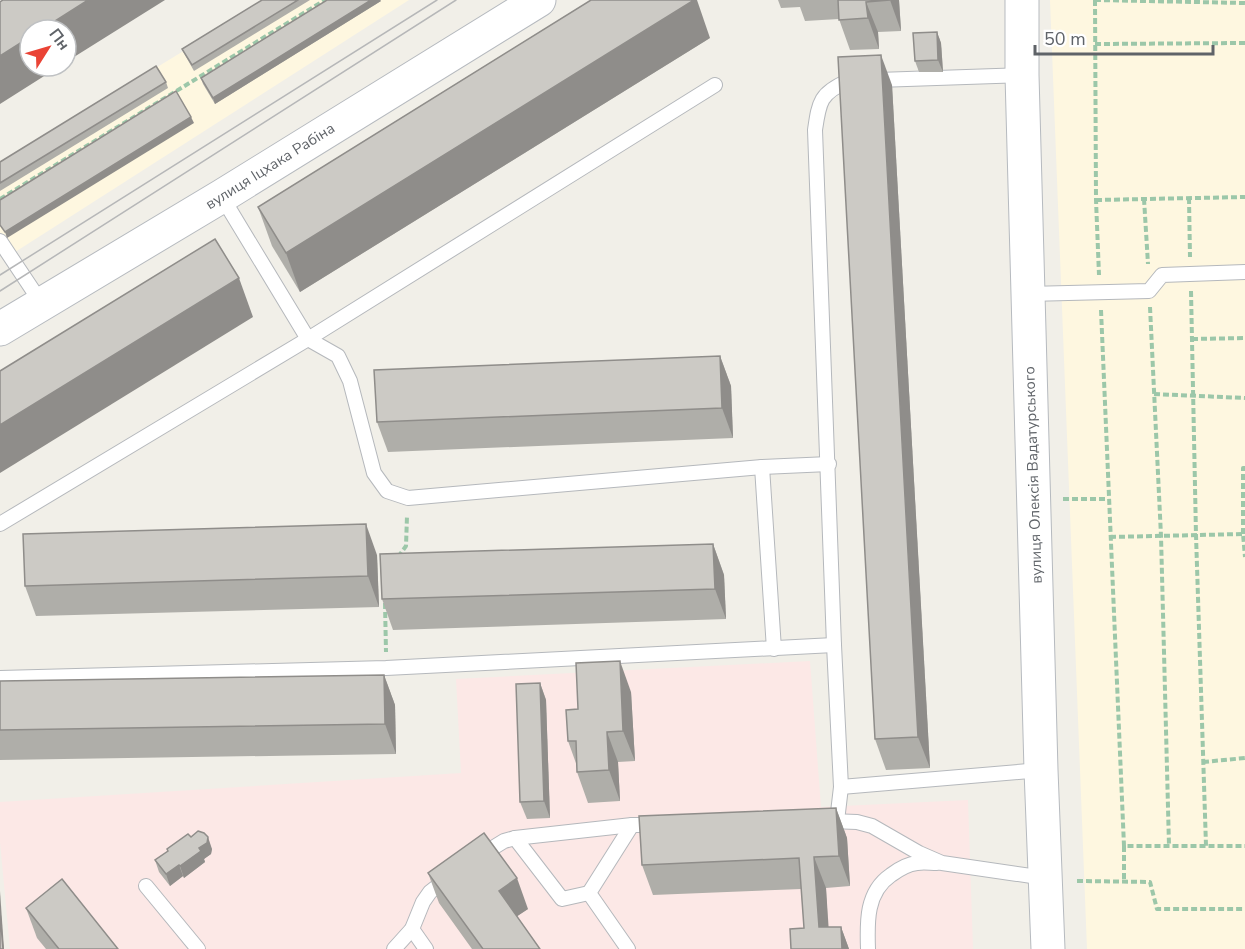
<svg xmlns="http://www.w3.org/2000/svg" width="1245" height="949" viewBox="0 0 1245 949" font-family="'Nunito Sans',sans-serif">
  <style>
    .commercial { fill: #fef7e0 }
    .medical { fill: #fce8e6 }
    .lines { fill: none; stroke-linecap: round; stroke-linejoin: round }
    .lane-casing { stroke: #b5b8bc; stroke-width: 16 }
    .secondary-casing { stroke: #b6babf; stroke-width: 35 }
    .path { stroke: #9cc7a9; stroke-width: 4; stroke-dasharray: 6 3; stroke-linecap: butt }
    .lane { stroke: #fff; stroke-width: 14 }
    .secondary { stroke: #fff; stroke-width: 33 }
    .tram { stroke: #b6b7b8; stroke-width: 1.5 }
    .wall { fill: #afaea9 }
    .shaded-wall { fill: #8f8d8a }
    .building { fill: #cccac5; stroke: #8f8d8a; stroke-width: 1.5 }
    .labels { text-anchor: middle; stroke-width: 4.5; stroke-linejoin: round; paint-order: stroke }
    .street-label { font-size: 15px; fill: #5f6368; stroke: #fff }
  </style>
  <rect width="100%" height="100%" fill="#f1efe8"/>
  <g class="commercial">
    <path d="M267,0H409L12,254L0,235V163Z"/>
    <path d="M1050,0H1245V949H1087Z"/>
  </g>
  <path class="medical" d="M810,661L821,807L968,800L973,949H10L0,842V802L461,773L456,679Z"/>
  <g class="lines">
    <g class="lane-casing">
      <g id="lane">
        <path d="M222,197L308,339L338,356L350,381L374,473L387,491L408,498L762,467L829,464"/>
        <path d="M0,241L42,304"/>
        <path d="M1028,294L1149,291L1162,275L1245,272"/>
        <path d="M762,467L774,649"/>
        <path d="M0,524L308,339L715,85"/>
        <path d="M0,678L386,668L834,645"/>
        <path d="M841,787L1041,770"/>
        <path d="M830,821L857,822L872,826L919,853L942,863L1045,878"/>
        <path d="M837,821L841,787L834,645L815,130C819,102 820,93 848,81L1022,75"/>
        <path d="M515,838L562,899L589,893"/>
        <path d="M478,857L504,841L515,838L632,825H658"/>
        <path d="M146,886L198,949"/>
        <path d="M412,929L426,949"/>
        <path d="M394,949L412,929L423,902L430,892L448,878"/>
        <path d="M628,949L589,893L632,825"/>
        <path d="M868,949C867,922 866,892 891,875C899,869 908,864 917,863C924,862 930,863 937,863"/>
      </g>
    </g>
    <g class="secondary-casing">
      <g id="secondary">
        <path d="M1022,0V75L1028,294L1041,770L1048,949"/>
        <path d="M0,329L222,196L539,0"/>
      </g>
    </g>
    <g class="path">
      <path d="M1095,0L1096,200L1099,275"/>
      <path d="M1095,0L1245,3"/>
      <path d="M1095,44L1245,43"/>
      <path d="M1189,198L1190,257"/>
      <path d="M0,199L325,0"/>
      <path d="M1144,199L1148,264"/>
      <path d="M1096,200L1245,197"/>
      <path d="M1191,291L1196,535L1206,846"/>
      <path d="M1150,307L1161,536L1169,846"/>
      <path d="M1101,310L1124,846H1245"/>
      <path d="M1192,339L1245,338"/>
      <path d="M1154,394L1245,398"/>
      <path d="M1063,499H1108"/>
      <path d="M1243,534V468H1245"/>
      <path d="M1110,537L1243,534L1245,557"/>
      <path d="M398,557L406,546L407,516"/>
      <path d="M385,603L386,652"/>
      <path d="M1203,762L1245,758"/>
      <path d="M1124,846V882"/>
      <path d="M1077,881L1150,882L1157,909H1245"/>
    </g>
    <use href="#lane" class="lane"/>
    <use href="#secondary" class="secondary"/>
    <g class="tram">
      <path d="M0,275L437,0"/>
      <path d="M0,291L456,0"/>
    </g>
  </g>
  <g class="wall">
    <path d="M262,0H310L194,71L185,55L182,49Z"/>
    <path d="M327,0H380L381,1L215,104L203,84L201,78Z"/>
    <path d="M778,0H899L901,31L878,32L879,49L850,50L839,19L805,21L800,7L781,8Z"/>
    <path d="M937,32L941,43L943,72H919L915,61Z"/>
    <path d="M710,38L300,292L272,246L258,207Z"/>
    <path d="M166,82L168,88L0,191V162Z"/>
    <path d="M892,85L930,768L886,770L875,739Z"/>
    <path d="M720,356L731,386L733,438L388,452L377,422Z"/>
    <path d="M713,544L724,575L726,619L393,630L382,599Z"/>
    <path d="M377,555L379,607L36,616L25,586Z"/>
    <path d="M384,675L395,705L396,754L0,760V681Z"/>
    <path d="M540,683L546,700L550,818L527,819L520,802Z"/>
    <path d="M631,692L635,761L618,762L620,801L588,803L577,772V766L568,741L578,709Z"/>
    <path d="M836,808L847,838L850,886L826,888L828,927H841L849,949H791L804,928L801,889L653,895L642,865Z"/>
    <path d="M191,837L212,849L211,854L204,859L205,862L184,878L183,876L170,886L159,872L155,860Z"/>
    <path d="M428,873L528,909L517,916L540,949H472L439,903Z"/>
    <path d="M26,908L118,949H46L37,938Z"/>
  </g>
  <g class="shaded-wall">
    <path d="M88,0H165L66,62V30H41Z"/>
    <path d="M371,0H380L381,1L215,104L213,98Z"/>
    <path d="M694,0H697L710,38L300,292L286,253Z"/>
    <path d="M890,0H899L901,31Z"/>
    <path d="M866,2L878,32L879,49L868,18Z"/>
    <path d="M937,32L941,43L943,72L938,60Z"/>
    <path d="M30,37V66H60L0,104V56Z"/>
    <path d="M881,55L892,85L930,768L918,737Z"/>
    <path d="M191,117L194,123L7,238L5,232Z"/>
    <path d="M239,278L253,317L0,473V425Z"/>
    <path d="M720,356L731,386L733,438L722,408Z"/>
    <path d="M366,524L377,555L379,607L368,576Z"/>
    <path d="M713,544L724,575L726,619L715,589Z"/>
    <path d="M620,661L631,692L635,761L623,731Z"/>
    <path d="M384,675L395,705L396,754L385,724Z"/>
    <path d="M540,683L546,700L550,818L544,801Z"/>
    <path d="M607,732L618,762L620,801L609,770Z"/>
    <path d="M836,808L847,838L850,886L839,856Z"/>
    <path d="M208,837L212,849L211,854L204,859L205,862L184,878L180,866L199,848Z"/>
    <path d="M814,857L826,888L830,949L819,927Z"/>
    <path d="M179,865L183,876L170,886L166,874Z"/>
    <path d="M517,878L528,909L510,921L499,891Z"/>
    <path d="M0,891L4,949H3L0,913Z"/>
    <path d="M841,927L849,949H842Z"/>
  </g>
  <g class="building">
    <path d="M3,0H88L41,30H30V37L0,56V2Z"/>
    <path d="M262,0H298L192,65L182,49Z"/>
    <path d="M327,0H371L213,98L201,78Z"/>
    <path d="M591,0H694L286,253L258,207Z"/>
    <path d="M838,0H890L866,2L868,18L839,20Z"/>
    <path d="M937,32L938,60L915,61L913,33Z"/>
    <path d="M881,55L918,737L875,739L838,57Z"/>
    <path d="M156,66L166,82L0,183V162Z"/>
    <path d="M176,91L191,117L5,232L0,225V200Z"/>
    <path d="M215,239L239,278L0,425V371Z"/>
    <path d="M720,356L722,408L377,422L374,370Z"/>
    <path d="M366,524L368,576L25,586L23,534Z"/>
    <path d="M713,544L715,589L382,599L380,554Z"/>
    <path d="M620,661L623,731L607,732L609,770L577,772L576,741H568L566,710L578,709L576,663Z"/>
    <path d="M384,675L385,724L0,730V681Z"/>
    <path d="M540,683L544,801L520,802L516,684Z"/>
    <path d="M836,808L839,856L814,857L819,927H841L842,949H791L790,929L804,928L799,858L642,865L639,816Z"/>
    <path d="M198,831L204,833L208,837L207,843L199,848L201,851L180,866L179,865L166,874L155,860L168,851L167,849L188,834L191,837Z"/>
    <path d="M484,833L517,878L499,891L540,949H483L428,873Z"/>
    <path d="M62,879L118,949H59L26,908Z"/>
    <path d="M0,913L3,949H0Z"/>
  </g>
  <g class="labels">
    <g class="street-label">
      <text transform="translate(270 166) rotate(-32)" y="5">вулиця Іцхака Рабіна</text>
      <text transform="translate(1033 475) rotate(-92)" y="5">вулиця Олексія Вадатурського</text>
    </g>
  </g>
  <g transform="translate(48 48) rotate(53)"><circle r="28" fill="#ffffff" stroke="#bfc1c3" stroke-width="1.5"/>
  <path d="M0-4.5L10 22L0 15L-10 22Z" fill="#ea4335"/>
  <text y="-9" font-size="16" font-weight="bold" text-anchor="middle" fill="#5f6368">Пн</text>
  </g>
  <path d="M1035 45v9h178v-9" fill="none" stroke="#5f6368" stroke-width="3"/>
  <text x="1044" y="45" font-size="18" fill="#5f6368" stroke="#ffffff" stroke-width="4.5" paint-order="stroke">50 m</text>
</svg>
